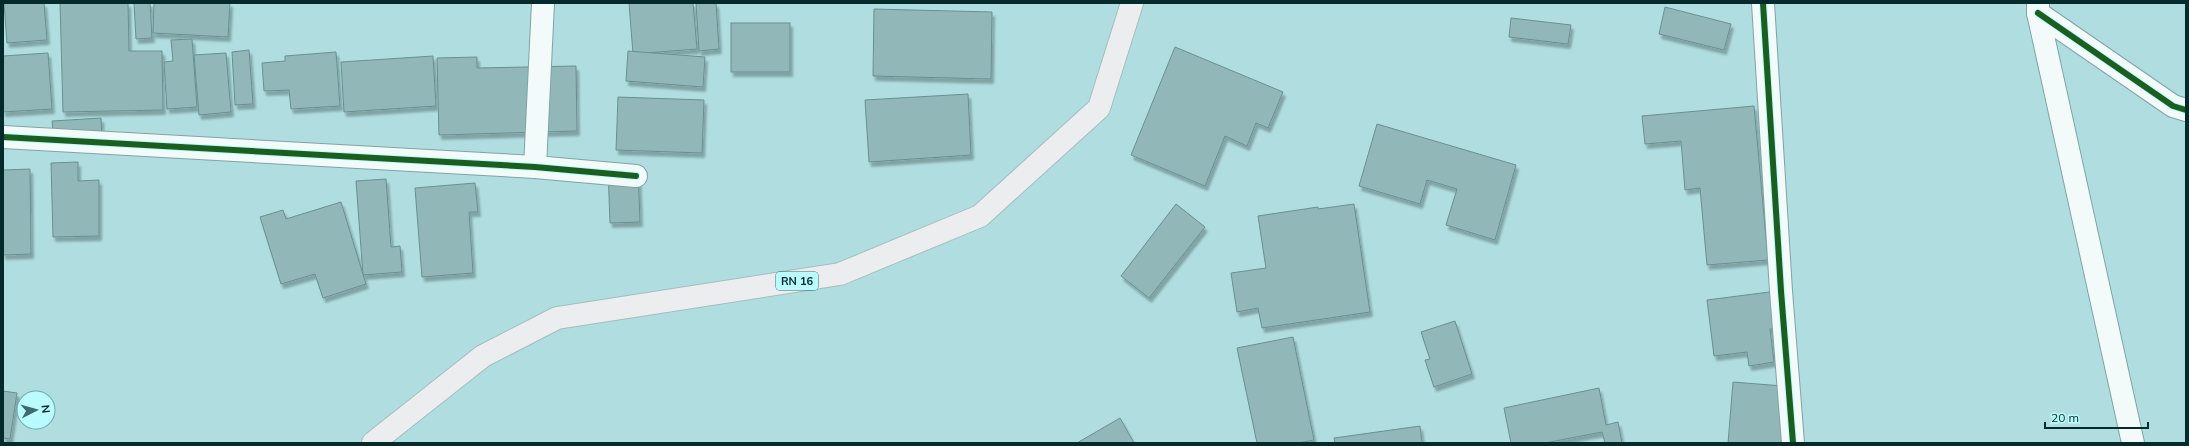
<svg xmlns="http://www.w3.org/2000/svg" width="2189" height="446" viewBox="0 0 2189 446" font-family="Mulish,sans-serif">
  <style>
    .building { fill: #92b7b8; stroke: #679092; filter: url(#shadow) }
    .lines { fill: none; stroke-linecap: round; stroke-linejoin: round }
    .minor-casing { stroke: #7fa4a6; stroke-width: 24 }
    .secondary-casing { stroke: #7fa4a6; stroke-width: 24 }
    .primary-casing { stroke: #a3bdbe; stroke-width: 24 }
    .minor { stroke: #f3fafa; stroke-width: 22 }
    .secondary { stroke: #f3fafa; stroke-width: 22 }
    .primary { stroke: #ecedee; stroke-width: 22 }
    .cycleway-casing { stroke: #b9fbfe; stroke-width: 8 }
    .cycleway { stroke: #1b5e20; stroke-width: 6 }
    .labels { text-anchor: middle; stroke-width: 3.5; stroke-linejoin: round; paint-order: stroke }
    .shield { fill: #b9fbfe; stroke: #3a696b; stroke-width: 1 }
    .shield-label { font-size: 11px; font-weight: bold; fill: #042a2c }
  </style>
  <defs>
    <filter id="shadow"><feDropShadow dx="2.5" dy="4.5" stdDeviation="1" flood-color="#0004"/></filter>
  </defs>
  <rect width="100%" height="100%" fill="#b0dee0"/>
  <g class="building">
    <path d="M4,3H44L47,40L7,43Z"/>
    <path d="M60,3H128L129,51H162L163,110L63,112Z"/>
    <path d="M134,3H150L152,38L136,39Z"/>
    <path d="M154,3H230L228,37L153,33Z"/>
    <path d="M629,3H693L697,49L633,54Z"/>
    <path d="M696,3H716L719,49L699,51Z"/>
    <path d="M1665,7L1731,24L1724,50L1659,34Z"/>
    <path d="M874,9L992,12L991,79L873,76Z"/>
    <path d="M1511,18L1571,25L1568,44L1509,37Z"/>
    <rect x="731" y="23" width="59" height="49"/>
    <path d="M192,39L197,107L167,109L164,62L173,61L171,40Z"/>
    <path d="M1175,47L1283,92L1268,128L1256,123L1247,146L1225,136L1205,186L1131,155Z"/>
    <path d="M249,50L253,104L235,105L232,52Z"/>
    <path d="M628,51L705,57L703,87L626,81Z"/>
    <path d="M336,52L340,106L291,109L289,90L264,91L262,63L285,61V56Z"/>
    <path d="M48,53L52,109L3,112V56Z"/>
    <path d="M226,53L231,112L199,115L194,55Z"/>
    <path d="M433,56L436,106L344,112L341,62Z"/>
    <path d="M477,57V68L576,66L577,131L439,135L437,58Z"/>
    <path d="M968,94L971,155L869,162L865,100Z"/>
    <path d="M618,97L704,100L702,153L616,150Z"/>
    <path d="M1754,106L1768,260L1707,265L1700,188L1685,190L1681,141L1645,144L1642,116Z"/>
    <path d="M101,118L102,139L54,142L52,121Z"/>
    <path d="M1377,124L1516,165L1495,240L1446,225L1457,189L1427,180L1420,204L1359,186Z"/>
    <path d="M78,162V181L99,180V236L53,237L51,163Z"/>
    <path d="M638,168L640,222L610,223L608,169Z"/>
    <path d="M30,169L31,254L3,255V170Z"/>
    <path d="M386,179L391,247L400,246L402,272L363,275L356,181Z"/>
    <path d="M475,183L478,212H469L473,273L422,277L415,188Z"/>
    <path d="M341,202L366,284L323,298L315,274L281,284L260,217L283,210L286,219Z"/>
    <path d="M1176,204L1205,227L1149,298L1121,276Z"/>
    <path d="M1354,204L1370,312L1262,328L1258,308L1237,312L1231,273L1266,268L1258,216L1318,207V209Z"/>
    <path d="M1785,290L1789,327L1770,329L1774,362L1749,366L1747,352L1714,356L1707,300Z"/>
    <path d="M1455,321L1472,374L1434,387L1425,360L1430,359L1421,332Z"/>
    <path d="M1293,337L1314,440L1299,443H1257L1237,348Z"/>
    <path d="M1733,382L1795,387L1790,443H1728Z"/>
    <path d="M1599,388L1606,425L1618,422L1622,443H1605L1602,432L1545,443H1511L1504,408Z"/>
    <path d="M3,391L17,393L10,439L3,438Z"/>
    <path d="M1120,418L1134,443H1077Z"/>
    <path d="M1420,426L1422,443H1335L1334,438Z"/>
  </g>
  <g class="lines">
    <g class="minor-casing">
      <g id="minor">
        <path d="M1763,3L1781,291L1793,443"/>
        <path d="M2038,13L2173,106L2186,110"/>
        <path d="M3,137L535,167L636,176"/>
        <path d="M535,167L543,3"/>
      </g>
    </g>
    <g class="secondary-casing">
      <path id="secondary" d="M2038,3V13L2133,443"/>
    </g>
    <g class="primary-casing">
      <path id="primary" d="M373,443L483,356L557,318L840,274L980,216L1099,108L1132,3"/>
    </g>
    <use href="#minor" class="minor"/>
    <use href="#secondary" class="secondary"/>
    <use href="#primary" class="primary"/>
    <g class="cycleway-casing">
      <g id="cycleway">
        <path d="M1763,3L1781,291L1793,443"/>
        <path d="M2038,13L2173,106L2186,110"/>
        <path d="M3,137L535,167L636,176"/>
      </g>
    </g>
    <use href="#cycleway" class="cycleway"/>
  </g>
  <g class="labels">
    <rect class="shield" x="776" y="272" width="42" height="18" rx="3"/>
    <g class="shield-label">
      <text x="797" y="285">RN 16</text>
    </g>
  </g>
  <rect width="2189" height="446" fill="none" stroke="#042a2c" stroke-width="8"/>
  <g transform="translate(36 410) rotate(84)"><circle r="19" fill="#b9fbfe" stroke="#71a7aa"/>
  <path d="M0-3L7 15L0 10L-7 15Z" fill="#40696b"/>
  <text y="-6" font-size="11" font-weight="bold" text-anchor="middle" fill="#042a2c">N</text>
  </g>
  <path d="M2045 422v6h103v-6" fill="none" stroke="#042a2c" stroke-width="2"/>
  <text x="2051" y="422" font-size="12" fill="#042a2c" stroke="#b9fbfe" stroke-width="3" paint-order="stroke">20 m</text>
</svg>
